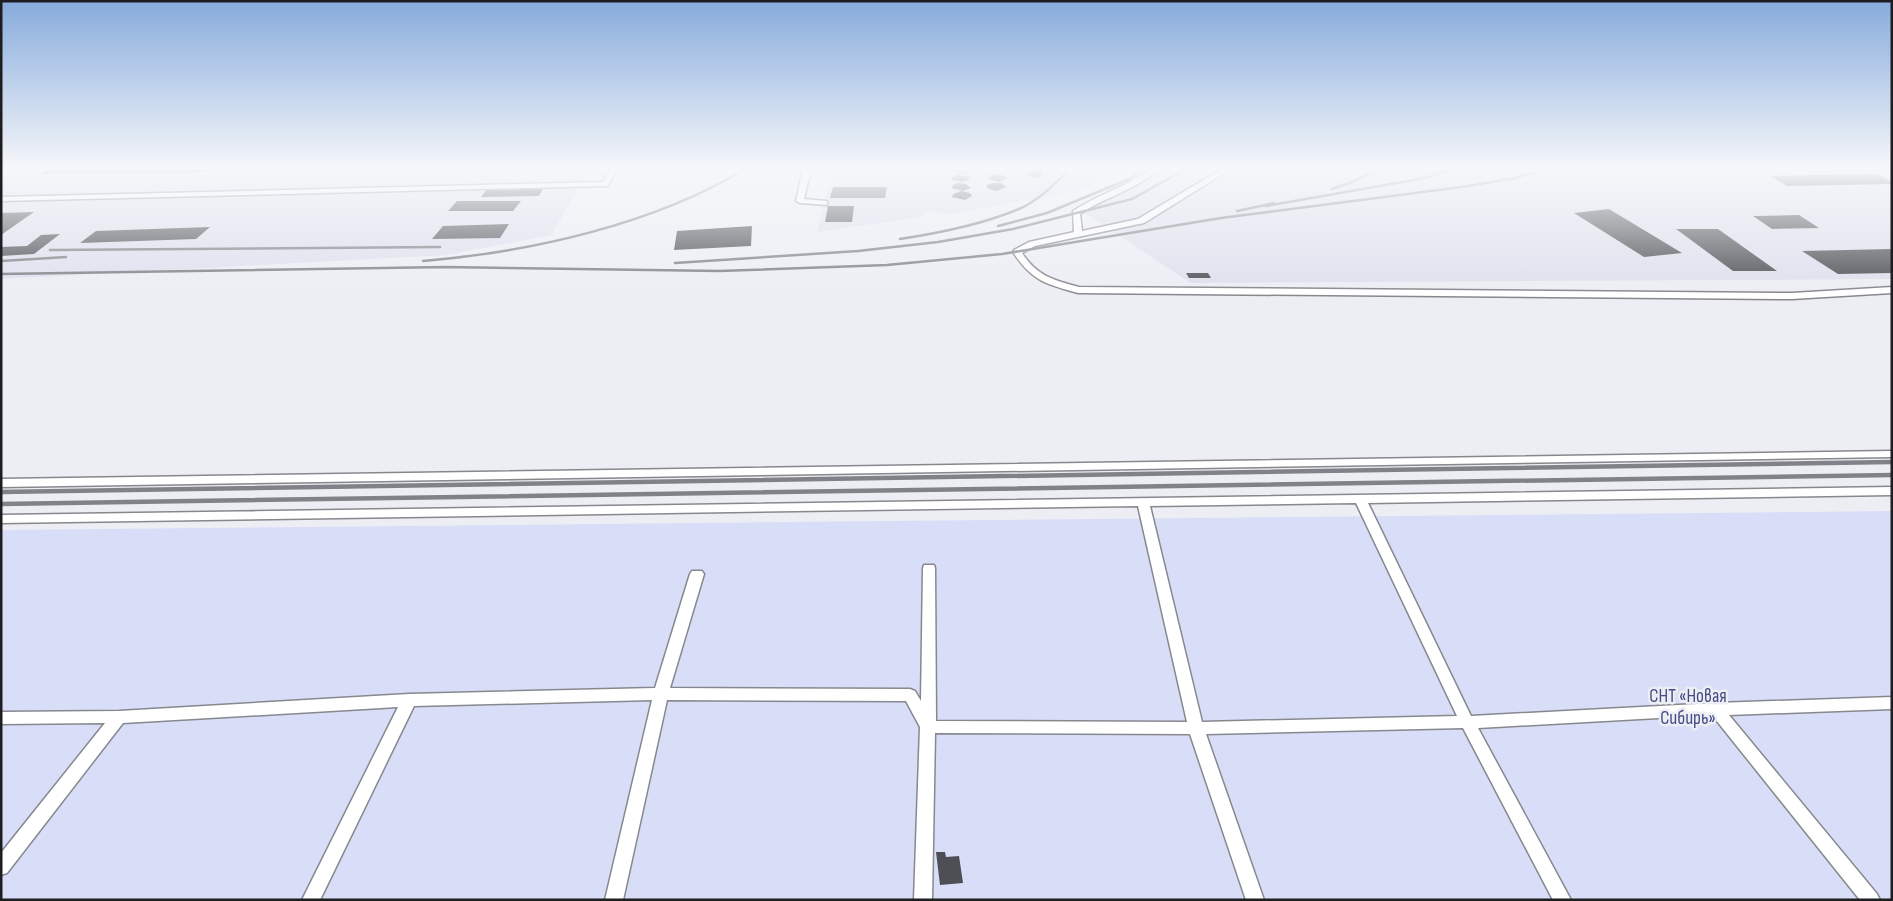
<svg xmlns="http://www.w3.org/2000/svg" width="1893" height="901" viewBox="0 0 1893 901" font-family="'Sofia Sans Condensed',sans-serif">
  <style>
    .built { fill: #dde0ed }
    .green { fill: #d8def8 }
    .building { fill: #4e4f54 }
    .lines { fill: none; stroke-linecap: round; stroke-linejoin: round }
    .lane-casing { stroke: #87888e; stroke-width: 3 }
    .lane { fill: #fff; fill-rule: evenodd }
    .rail-far1 { stroke: #818287; stroke-width: 2.5 }
    .rail { stroke: #818287; stroke-width: 4.5 }
    .labels { text-anchor: middle; stroke-width: 5; stroke-linejoin: round; paint-order: stroke }
    .near-park-label { font-size: 19px; fill: #444c87; stroke: #eceef4 }
  </style>
  <rect width="100%" height="100%" fill="#eceef4"/>
  <g class="built">
    <path d="M1,169H590L551,235L446,255L1,279Z"/>
    <path d="M926,169H1108L1085,188L1049,197L1045,200H1026L950,214L926,210L921,217L817,232L832,174L926,175Z"/>
    <path d="M1144,169H1892V279L1191,283L1077,208Z"/>
  </g>
  <path class="green" d="M1892,511V900H1V530Z"/>
  <g class="building">
    <path d="M48,169H267V171L41,174Z"/>
    <path d="M951,169H971L967,173L960,174L953,172Z"/>
    <path d="M1032,169H1045L1039,178L1027,176Z"/>
    <path d="M998,174L1004,176L1007,178L1000,182L988,179L991,175Z"/>
    <path d="M1877,174L1892,182V184L1787,186L1770,176Z"/>
    <path d="M957,175L968,176L970,179L963,182L951,180L952,177Z"/>
    <path d="M958,183L966,184L971,188L963,191L952,188L953,185Z"/>
    <path d="M993,183H1001L1006,187L996,191L987,188V185Z"/>
    <path d="M544,187L539,196L481,197L487,189Z"/>
    <path d="M833,187H887L885,198H830Z"/>
    <path d="M961,191L970,193L972,196L965,200L952,197L953,194Z"/>
    <path d="M457,201H521L513,211H448Z"/>
    <path d="M828,206H854L852,222H825Z"/>
    <path d="M1609,209L1682,253L1644,257L1574,213Z"/>
    <path d="M34,212L1,235V213Z"/>
    <path d="M1799,215L1819,228L1772,229L1753,216Z"/>
    <path d="M509,224L500,238L432,239L443,226Z"/>
    <path d="M752,226L751,246L674,250L677,231Z"/>
    <path d="M210,227L196,239L80,243L96,231Z"/>
    <path d="M1676,229H1718L1777,271H1733Z"/>
    <path d="M60,234L34,254L1,256V247L27,246L41,235Z"/>
    <path d="M1892,249V273L1838,274L1802,251Z"/>
    <path d="M1186,273H1208L1211,278H1189Z"/>
    <path d="M936,852H945L946,857L959,856L963,883L940,885Z"/>
  </g>
  <g class="lines">
    <g class="lane-casing">
      <g id="lane">
        <path d="M610,169H617L608,186H605L1,201V197L603,182Z"/>
        <path d="M803,169H811L804,199L827,201V205L800,203L796,201Z"/>
        <path d="M1150,169H1158C1137,190 1104,197 1080,214L1082,231L1138,219L1222,169H1231L1144,223L1035,246L1022,253C1037,276 1053,280 1079,287L1792,293L1892,287V293L1792,299L1078,293C1046,284 1032,281 1013,252L1014,250L1029,242L1074,232L1073,211C1097,195 1126,187 1150,169Z"/>
        <path d="M1892,451V457L1,487V479Z"/>
        <path d="M1892,487V495L1368,503L1471,716L1716,703L1892,697V709L1729,715L1877,894L1880,900H1860L1712,715L1478,728L1571,900H1553L1463,728L1206,734L1264,900H1246L1190,734L935,733L932,900H914L920,727L906,701L667,700L623,900H605L652,700L414,706L320,900H302L398,707L123,723L7,873L1,875V853L105,723L1,724V712L119,711L409,694L655,688L690,574L692,571H702L704,574L670,688L910,689L915,691L921,701L923,568L924,565H934L935,568L936,721L1187,722L1138,506L1,523V515ZM1356,503L1457,716L1202,722L1150,506Z"/>
      </g>
    </g>
    <use href="#lane" class="lane"/>
    <g class="rail-far1">
      <path d="M1332,189L1352,182L1378,169"/>
      <path d="M1266,206L1425,178L1453,169"/>
      <path d="M1237,211L1274,203"/>
      <path d="M998,226L1047,213L1129,179L1140,169"/>
      <path d="M900,239C940,233 981,225 1019,209C1036,202 1057,183 1069,169"/>
      <path d="M50,250L440,247"/>
      <path d="M1,261L66,257"/>
      <path d="M423,261C529,252 653,225 745,169"/>
      <path d="M675,263L858,251L938,242L1013,229L1132,199L1186,169"/>
      <path d="M1,274L445,267L719,271L887,265L1002,254L1221,218L1469,186L1515,178L1545,169"/>
    </g>
    <g class="rail">
      <path d="M1,492L1892,462"/>
      <path d="M1,504L1892,475"/>
    </g>
  </g>
  <linearGradient id="sky" x2="0" y2="1"><stop stop-color="#87abdc"/><stop offset="0.57" stop-color="#f6f7fa"/><stop offset="1" stop-color="#f6f7fa" stop-opacity="0"/></linearGradient>
  <rect width="1893" height="296" fill="url(#sky)"/>
  <g class="labels">
    <g class="near-park-label">
      <text x="1688" y="702">СНТ «Новая<tspan x="1688" dy="22">Сибирь»</tspan></text>
    </g>
  </g>
  <rect width="1893" height="901" fill="none" stroke="#1e1e21" stroke-width="5"/>
</svg>
